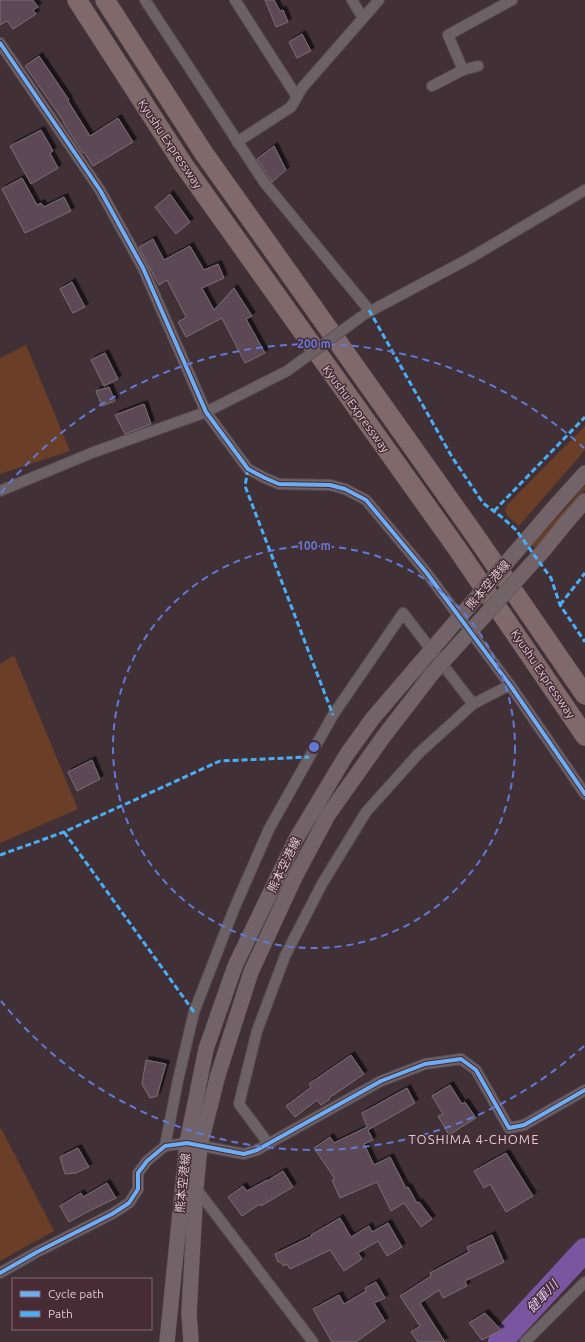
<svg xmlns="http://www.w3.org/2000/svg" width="585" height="1342" viewBox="0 0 585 1342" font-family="Ubuntu,'Noto Sans JP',sans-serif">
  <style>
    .green { fill: #6a3e27 }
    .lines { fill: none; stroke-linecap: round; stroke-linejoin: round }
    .river { stroke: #7a56a1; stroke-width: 24 }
    .building { fill: #5d4957; stroke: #7a6e74; filter: url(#shadow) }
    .minor-casing { stroke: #5b4d52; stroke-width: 12 }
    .secondary-casing { stroke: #5b4d52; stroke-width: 16 }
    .motorway-casing { stroke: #5b4d52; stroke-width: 20 }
    .minor { stroke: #6c6164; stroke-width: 10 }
    .secondary { stroke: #716367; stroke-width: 15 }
    .motorway { stroke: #80696b; stroke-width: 19 }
    .minor-bridge-casing { stroke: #5b4d52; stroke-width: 12; stroke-linecap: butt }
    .secondary-bridge-casing { stroke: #5b4d52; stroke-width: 16; stroke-linecap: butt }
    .minor-bridge { stroke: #6c6164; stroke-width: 10 }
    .secondary-bridge { stroke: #716367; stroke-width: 15 }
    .quiet { stroke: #49aef6; stroke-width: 3; stroke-dasharray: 6 3; stroke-linecap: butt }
    .cycleway-casing { stroke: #472b35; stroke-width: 6 }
    .cycleway { stroke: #6dadf4; stroke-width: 4 }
    .ring { fill: none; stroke: #617ad6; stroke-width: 2; stroke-dasharray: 7 5 }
    .labels { text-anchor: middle; stroke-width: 3; stroke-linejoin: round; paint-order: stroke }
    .street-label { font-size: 12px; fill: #deccd2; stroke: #472b35 }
    .neighbourhood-label { font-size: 13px; letter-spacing: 1px; fill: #deccd2; stroke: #472b35 }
    .water-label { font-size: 13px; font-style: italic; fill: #decbf7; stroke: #472b35 }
    .centre { fill: #617ad6; stroke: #472b35; stroke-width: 2 }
    .ring-label { font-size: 12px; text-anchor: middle; font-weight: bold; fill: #617ad6; stroke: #472b35; stroke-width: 3; stroke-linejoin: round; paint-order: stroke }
  </style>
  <defs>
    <filter id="shadow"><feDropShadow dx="3.5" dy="-3.5" stdDeviation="0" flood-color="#0009"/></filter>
  </defs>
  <rect width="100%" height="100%" fill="#413137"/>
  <g class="green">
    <path d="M26,345L70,451L0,474V358Z"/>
    <path d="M585,426V450L519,526L507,515L505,510L508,504Z"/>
    <path d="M585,486V490L535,548L532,545Z"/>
    <path d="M14,655L78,809L0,843V664Z"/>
    <path d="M1,1128L54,1231L0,1261V1129Z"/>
  </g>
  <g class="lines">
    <path class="river" d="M500,1342L585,1250"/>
  </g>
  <g class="building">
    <path d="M0,0H33L38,7L33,10L36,14L13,29L7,21L0,25Z"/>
    <path d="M265,0H274L280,11L283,10L288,22L276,27Z"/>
    <path d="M302,34L311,51L297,58L289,42Z"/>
    <path d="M39,56L69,100L68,101L90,136L118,118L133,142L93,166L84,152L83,153L81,150L63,122H64L25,66Z"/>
    <path d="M41,130L53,151L50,153L58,168L31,184L10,146Z"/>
    <path d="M274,146L286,170L272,182L257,159Z"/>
    <path d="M22,178L37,205L41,203L44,207L64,197L71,211L25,233L2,189Z"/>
    <path d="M170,194L190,222L176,234L155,207Z"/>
    <path d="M153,239L164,260L190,246L204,270L218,264L224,278L202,288L214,310L234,288L252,316L246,319L265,353L245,363L222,318L186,337L178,322L186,317L167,280L159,285L139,247Z"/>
    <path d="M72,282L85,307L73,313L60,289Z"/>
    <path d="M105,353L118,379L104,386L91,360Z"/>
    <path d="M109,387L115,401L102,406L96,391Z"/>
    <path d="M144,404L151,424L125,434L115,415Z"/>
    <path d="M92,760L100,779L77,791L68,772Z"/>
    <path d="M351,1055L364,1074L329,1098L330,1099L321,1105L317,1100L295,1117L286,1106L311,1087L309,1084Z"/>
    <path d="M146,1060L166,1064L157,1096L150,1098L142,1084Z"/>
    <path d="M450,1085L462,1104L465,1102L476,1118L449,1135L438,1116L443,1114L432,1096Z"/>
    <path d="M407,1088L415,1103L368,1130L373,1140L364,1144L374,1165L390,1157L406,1188L408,1187L417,1203L419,1202L432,1219L421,1227L404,1203L391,1211L377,1182L340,1198L332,1180L335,1179L314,1148L330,1137L334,1143L367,1127L362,1113Z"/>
    <path d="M78,1148L89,1167L76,1173L65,1174L60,1157Z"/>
    <path d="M506,1153L533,1196L506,1212L490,1184L484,1188L474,1171Z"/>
    <path d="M283,1171L293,1187L261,1206L260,1204L242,1216L228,1197L243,1186L247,1191L267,1180V1181Z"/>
    <path d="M107,1183L116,1198L91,1210L69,1222L60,1206L81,1193L83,1197Z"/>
    <path d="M340,1218L351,1237L369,1226L372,1232L388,1223L402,1247L387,1256L378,1241L358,1253L362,1259L344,1271L330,1250L290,1269L287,1264L283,1266L281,1262H278L275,1254L312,1236L311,1235Z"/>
    <path d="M492,1235L504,1262L465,1281L467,1286L443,1298L439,1290L420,1303L445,1342H418L411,1332L420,1326L400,1296L431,1276L430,1273L469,1252L467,1247Z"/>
    <path d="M376,1282L385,1298L374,1303L385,1321L356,1342H332L313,1309L339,1295L344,1304L366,1291L365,1288Z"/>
    <path d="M485,1313L501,1330L482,1340L469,1323Z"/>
  </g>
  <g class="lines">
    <g class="minor-casing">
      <g id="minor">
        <path d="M145,0L264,182L369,310"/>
        <path d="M235,0L297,97"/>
        <path d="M352,0L363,18"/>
        <path d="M0,43L100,190L143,268L206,412L248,469L265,478L279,484L330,485L345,489L366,500L426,572L510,685L585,794"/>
        <path d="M463,70L448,35L512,0"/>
        <path d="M432,86L463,70L478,66"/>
        <path d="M237,142L291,107L302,88L379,0"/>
        <path d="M365,314L470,258L585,190"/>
        <path d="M0,491L94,452L206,412L287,371"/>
        <path d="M268,1143L239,1104L257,1031L285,956L322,884L366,812L419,753L473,704L510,685"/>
        <path d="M165,1146L178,1080L194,1012L234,909L269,829L333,715L403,613L473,704"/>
        <path d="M195,1187L313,1342"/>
        <path d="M0,1273L37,1252L112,1214L129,1203L138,1189V1173L147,1161L165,1146L187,1143L244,1154L257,1150L381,1081L425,1064L461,1059L476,1070L509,1128L524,1125L585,1090"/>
        <path d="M525,1342L585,1282"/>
      </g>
    </g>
    <g class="secondary-casing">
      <g id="secondary">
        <path d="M557,504L585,473"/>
        <path d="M569,519L585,501"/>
        <path d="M167,1342L187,1143L206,1049L235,966L296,839L347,754L373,718L421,662"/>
        <path d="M191,1342L189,1313L196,1187L200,1146L218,1075L251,972L295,877L328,815L384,736L431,675"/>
      </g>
    </g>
    <g class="motorway-casing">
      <g id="motorway">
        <path d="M77,0L183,164L456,547L585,736"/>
        <path d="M105,0L203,152L474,534L585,695"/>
      </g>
    </g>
    <use href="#minor" class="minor"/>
    <use href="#secondary" class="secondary"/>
    <use href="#motorway" class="motorway"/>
    <g class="minor-bridge-casing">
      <path id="minor-bridge" d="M287,371L362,316"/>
    </g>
    <g class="secondary-bridge-casing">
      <g id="secondary-bridge">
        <path d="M421,662L557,504"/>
        <path d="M431,675L543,551L569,519"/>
      </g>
    </g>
    <use href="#minor-bridge" class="minor-bridge"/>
    <use href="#secondary-bridge" class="secondary-bridge"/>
    <g class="quiet">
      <path d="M369,310L452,457L483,503L503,518L516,530L551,578L560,605L585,642"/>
      <path d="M248,469L245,486L333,715"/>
      <path d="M494,511L585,417"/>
      <path d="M560,605L585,573"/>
      <path d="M64,832L194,1012"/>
      <path d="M0,855L64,832L220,761L309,757"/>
    </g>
    <g class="cycleway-casing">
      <g id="cycleway">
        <path d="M0,43L100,190L143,268L206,412L248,469L265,478L279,484L330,485L345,489L366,500L426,572L510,685L585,794"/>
        <path d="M0,1273L37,1252L112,1214L129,1203L138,1189V1173L147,1161L165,1146L187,1143L244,1154L257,1150L381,1081L425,1064L461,1059L476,1070L509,1128L524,1125L585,1090"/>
      </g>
    </g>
    <use href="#cycleway" class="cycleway"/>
  </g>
  <g class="ring">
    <circle cx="314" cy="747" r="201"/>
    <path d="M584 1046A403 403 0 0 1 1 1001M1 493A403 403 0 0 1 584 448"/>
  </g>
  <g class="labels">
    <g class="street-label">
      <text transform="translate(170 144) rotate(56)" y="4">Kyushu Expressway</text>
      <text transform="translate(356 409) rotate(54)" y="4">Kyushu Expressway</text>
      <text transform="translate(488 585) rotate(-49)" y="4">熊本空港線</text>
      <text transform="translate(543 674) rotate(56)" y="4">Kyushu Expressway</text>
      <text transform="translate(284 865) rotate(-64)" y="4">熊本空港線</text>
      <text transform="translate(183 1183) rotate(-84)" y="4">熊本空港線</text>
    </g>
    <g class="neighbourhood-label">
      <text x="474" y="1144">TOSHIMA 4-CHOME</text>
    </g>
    <g class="water-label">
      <text transform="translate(542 1296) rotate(-47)" y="5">健軍川</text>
    </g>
  </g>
  <circle cx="314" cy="747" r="6" class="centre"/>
  <g class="ring-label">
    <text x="314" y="348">200 m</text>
    <text x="314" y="550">100 m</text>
  </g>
  <rect x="12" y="1278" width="140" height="52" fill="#472b35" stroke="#836b74"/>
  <rect x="20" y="1291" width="20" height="6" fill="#6dadf4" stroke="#836b74"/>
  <text x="48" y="1298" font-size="12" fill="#deccd2">Cycle path</text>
  <rect x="20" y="1311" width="20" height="6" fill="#49aef6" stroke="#836b74"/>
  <text x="48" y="1318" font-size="12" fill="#deccd2">Path</text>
</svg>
